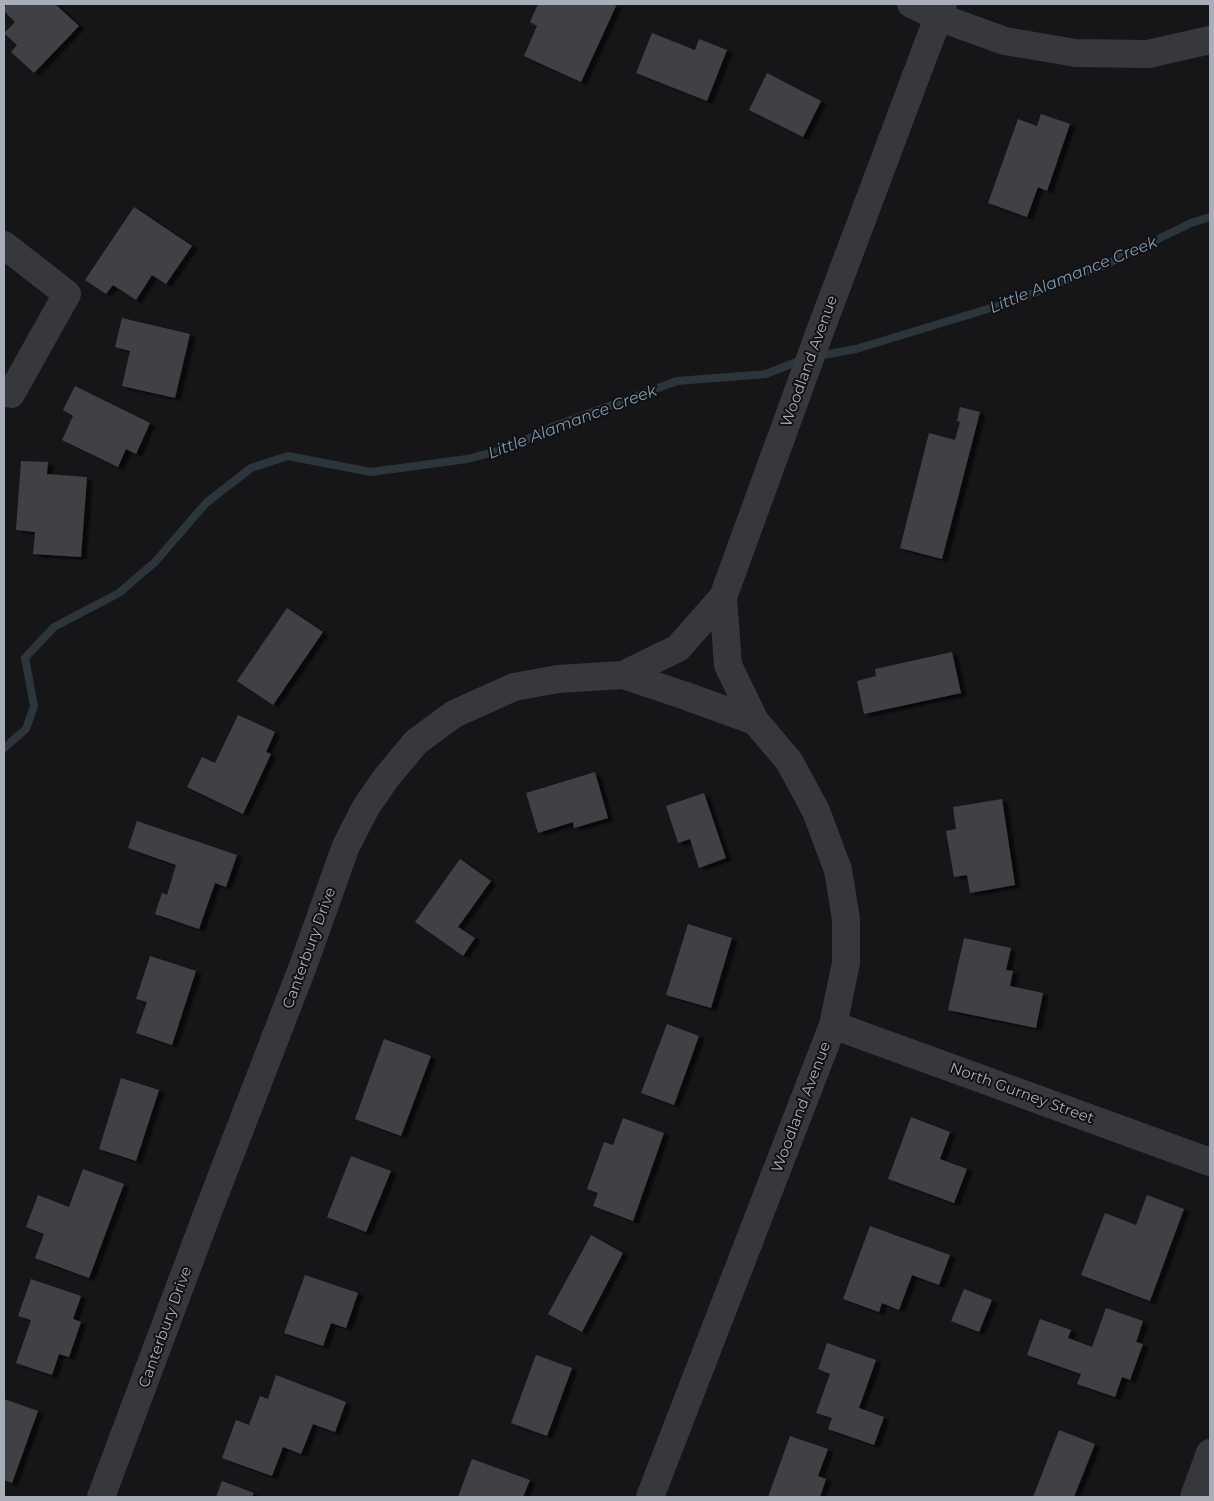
<svg xmlns="http://www.w3.org/2000/svg" width="1214" height="1501" viewBox="0 0 1214 1501" font-family="Montserrat,sans-serif">
  <style>
    .lines { fill: none; stroke-linecap: round; stroke-linejoin: round }
    .stream { stroke: #2c353c; stroke-width: 8 }
    .building { fill: #404145; filter: url(#shadow) }
    .minor { stroke: #37383d; stroke-width: 28 }
    .labels { text-anchor: middle; stroke-width: 4; stroke-linejoin: round; paint-order: stroke }
    .street-label { font-size: 15px; fill: #a8adb8; stroke: #111113 }
    .water-label { font-size: 16px; font-style: italic; fill: #7f9bb3; stroke: #111113 }
  </style>
  <defs>
    <filter id="shadow"><feDropShadow dx="5.5" dy="3" stdDeviation="1" flood-color="#0009"/></filter>
  </defs>
  <rect width="100%" height="100%" fill="#161618"/>
  <g class="lines">
    <g class="stream">
      <path d="M817,356L856,349L1014,301L1109,263L1191,223L1210,217"/>
      <path d="M4,748L26,729L34,706L25,658L54,627L119,593L155,562L206,503L251,468L288,456L371,472L467,459L512,447L552,427L677,381L766,374L804,359"/>
    </g>
  </g>
  <g class="building">
    <path d="M7,4H55L79,26L34,73L11,52L17,45L4,33L15,22L4,11V8Z"/>
    <path d="M538,4H617L581,82L524,56L537,26L530,22Z"/>
    <path d="M652,33L695,50L699,39L727,50L707,101L636,73Z"/>
    <path d="M767,73L821,101L803,137L749,110Z"/>
    <path d="M1041,114L1070,124L1047,191L1038,187L1027,217L988,203L1018,119L1037,126Z"/>
    <path d="M134,207L192,246L166,284L152,275L136,300L113,285L106,294L85,280Z"/>
    <path d="M122,318L190,334L175,398L122,386L130,351L115,347Z"/>
    <path d="M75,386L150,423L136,454L126,449L118,467L62,440L73,416L63,410Z"/>
    <path d="M960,407L980,412L942,559L900,548L929,433L955,440L960,422L957,421Z"/>
    <path d="M21,461L48,462L47,474L87,477L81,557L33,554L35,532L16,530Z"/>
    <path d="M287,608L323,632L273,705L237,681Z"/>
    <path d="M952,652L961,693L864,714L857,681L876,676L875,669Z"/>
    <path d="M238,715L275,732L266,752L271,754L243,814L187,787L202,757L215,763Z"/>
    <path d="M595,772L608,818L574,828L573,822L538,833L526,793Z"/>
    <path d="M704,793L726,858L699,868L690,839L678,843L666,806Z"/>
    <path d="M1002,799L1015,885L970,893L967,875L954,877L946,831L956,829L953,807Z"/>
    <path d="M137,821L237,855L226,887L215,883L199,929L155,914L162,893L167,895L176,865L128,848Z"/>
    <path d="M460,859L491,881L458,927L475,938L463,956L415,922Z"/>
    <path d="M688,924L732,938L711,1008L666,995Z"/>
    <path d="M964,938L1011,948L1006,970L1013,971L1010,986L1043,993L1036,1028L948,1010Z"/>
    <path d="M150,956L196,971L172,1045L136,1033L147,1002L136,999Z"/>
    <path d="M667,1024L699,1036L674,1105L641,1093Z"/>
    <path d="M384,1039L431,1056L401,1136L355,1119Z"/>
    <path d="M121,1078L159,1090L136,1161L99,1149Z"/>
    <path d="M911,1117L950,1132L940,1159L967,1169L954,1203L888,1179Z"/>
    <path d="M623,1118L664,1133L633,1221L593,1206L598,1193L587,1189L604,1142L613,1145Z"/>
    <path d="M351,1156L391,1171L366,1232L327,1217Z"/>
    <path d="M83,1169L124,1184L89,1278L35,1258L44,1234L26,1227L38,1195L69,1207Z"/>
    <path d="M1147,1195L1184,1209L1150,1301L1081,1275L1105,1213L1136,1225Z"/>
    <path d="M870,1226L950,1255L939,1285L912,1275L899,1310L882,1303L879,1312L843,1299Z"/>
    <path d="M591,1235L623,1253L582,1332L548,1314Z"/>
    <path d="M305,1275L358,1293L346,1328L331,1323L323,1346L284,1333Z"/>
    <path d="M31,1279L81,1296L73,1319L81,1322L69,1357L59,1354L52,1375L16,1363L31,1320L18,1316Z"/>
    <path d="M964,1289L992,1300L979,1332L951,1321Z"/>
    <path d="M1106,1308L1143,1321L1136,1342L1143,1344L1130,1380L1122,1377L1115,1397L1077,1384L1081,1374L1027,1355L1040,1319L1071,1330L1068,1338L1092,1347Z"/>
    <path d="M827,1343L876,1360L859,1408L884,1417L874,1445L828,1429L832,1418L816,1413L830,1374L818,1369Z"/>
    <path d="M536,1355L572,1368L547,1436L511,1423Z"/>
    <path d="M276,1375L346,1402L335,1432L313,1424L301,1454L283,1447L272,1476L222,1458L236,1420L249,1425L260,1396L268,1399Z"/>
    <path d="M4,1399L38,1411L12,1483L4,1480Z"/>
    <path d="M1059,1430L1095,1444L1074,1497H1033Z"/>
    <path d="M790,1436L828,1449L818,1476L826,1479L820,1497H768Z"/>
    <path d="M472,1459L530,1480L523,1497H458Z"/>
    <path d="M222,1481L254,1493L252,1497H216Z"/>
  </g>
  <g class="lines">
    <g class="minor">
      <path d="M911,4L938,17L1005,41L1076,53L1148,54L1210,40"/>
      <path d="M4,245L67,294L11,394"/>
      <path d="M623,675L683,695L755,721"/>
      <path d="M833,1025L1210,1162"/>
      <path d="M101,1497L209,1209L303,966L346,846L366,807L386,778L416,742L454,714L514,687L558,679L623,675L678,648L723,597"/>
      <path d="M650,1497L833,1025L846,963V919L838,870L816,811L789,761L755,721L728,665L723,597L819,334L943,4"/>
      <path d="M1194,1497L1210,1453"/>
    </g>
  </g>
  <g class="labels">
    <g class="street-label">
      <text transform="translate(809 361) rotate(-70)" y="5">Woodland Avenue</text>
      <text transform="translate(309 948) rotate(-70)" y="5">Canterbury Drive</text>
      <text transform="translate(1022 1093) rotate(20)" y="5">North Gurney Street</text>
      <text transform="translate(801 1107) rotate(-69)" y="5">Woodland Avenue</text>
      <text transform="translate(165 1327) rotate(-70)" y="5">Canterbury Drive</text>
    </g>
    <g class="water-label">
      <text transform="translate(1073 274) rotate(-22)" y="6">Little Alamance Creek</text>
      <text transform="translate(572 421) rotate(-21)" y="6">Little Alamance Creek</text>
    </g>
  </g>
  <rect width="1214" height="1501" fill="none" stroke="#a8adb8" stroke-width="10"/>
</svg>
